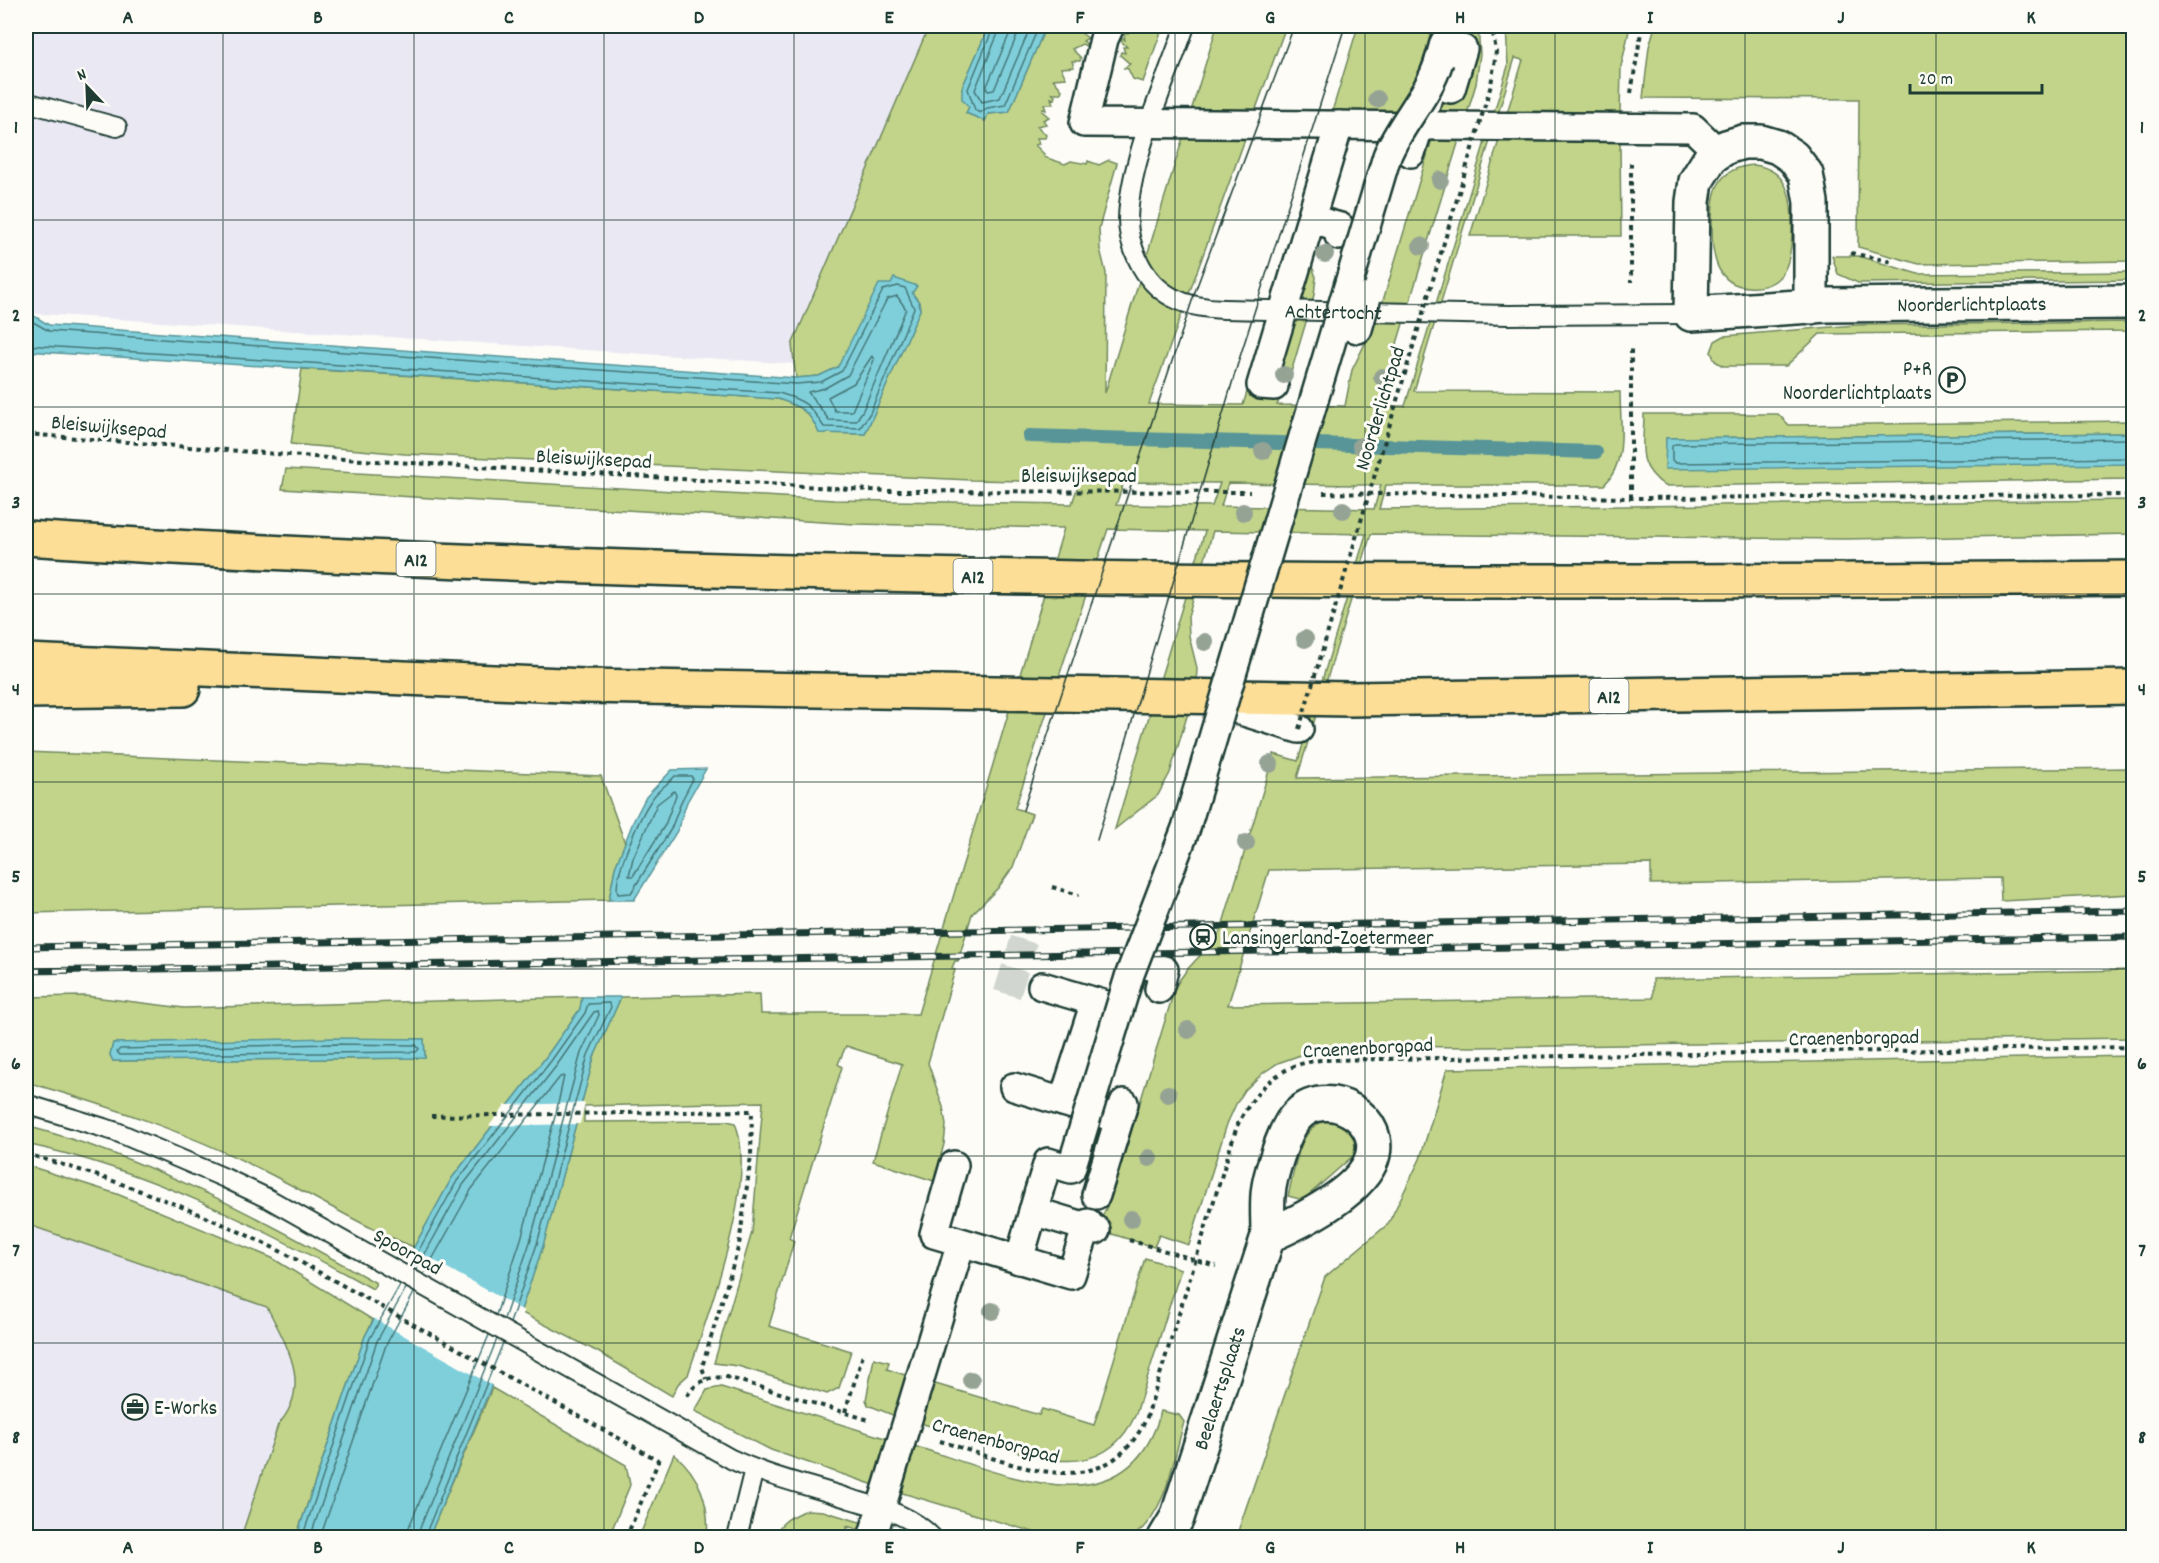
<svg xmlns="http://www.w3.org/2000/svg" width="2159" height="1563" viewBox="0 0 2159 1563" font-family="Dekko,sans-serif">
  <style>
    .built { fill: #eae8f3 }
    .green { fill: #c2d489; stroke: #70885e; stroke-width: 1.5; fill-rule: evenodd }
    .water { fill: #7fcfdb; stroke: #599598; stroke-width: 1.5 }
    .pier { fill: #fdfcf7 }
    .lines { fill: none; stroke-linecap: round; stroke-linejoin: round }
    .shore { stroke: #457777; stroke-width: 1.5 }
    .stream { stroke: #599598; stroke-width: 14 }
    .pedestrian-tunnel { stroke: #d1d6d0; stroke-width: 27; stroke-dasharray: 27 14; stroke-linecap: butt }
    .service-casing { stroke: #1f3d34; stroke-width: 22 }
    .pedestrian-casing { stroke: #1f3d34; stroke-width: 32 }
    .minor-casing { stroke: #1f3d34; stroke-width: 38 }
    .motorway-casing { stroke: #1f3d34; stroke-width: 38 }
    .path { stroke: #1f3d34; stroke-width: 4; stroke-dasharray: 4.5 4.5; stroke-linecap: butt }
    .service { stroke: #fdfcf7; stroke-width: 18 }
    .pedestrian { stroke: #fdfcf7; stroke-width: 27 }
    .minor { stroke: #fdfcf7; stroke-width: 33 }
    .motorway { stroke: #fcde96; stroke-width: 33 }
    .tram { stroke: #1f3d34; stroke-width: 1.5 }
    .rail-casing { stroke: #1f3d34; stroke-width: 7 }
    .rail { stroke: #fdfcf7; stroke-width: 4.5; stroke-dasharray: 14; stroke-linecap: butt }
    .pedestrian-bridge-casing { stroke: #1f3d34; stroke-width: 32; stroke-linecap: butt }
    .path-bridge { stroke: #1f3d34; stroke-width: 4; stroke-dasharray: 4.5 4.5; stroke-linecap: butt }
    .pedestrian-bridge { stroke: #fdfcf7; stroke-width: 27 }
    .tree { fill: #95a395 }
    .grid { fill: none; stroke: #1f3d34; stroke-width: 1.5; stroke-opacity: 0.55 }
    .labels { text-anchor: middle; stroke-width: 6; stroke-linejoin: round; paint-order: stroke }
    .shield { fill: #fdfcf7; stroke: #62766e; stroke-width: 1.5 }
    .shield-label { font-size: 20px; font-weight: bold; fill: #1f3d34 }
    .street-label { font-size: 21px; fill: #1f3d34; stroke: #fdfcf7 }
    .poi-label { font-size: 21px; fill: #1f3d34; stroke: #fdfcf7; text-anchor: start }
    .neatline { fill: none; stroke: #1f3d34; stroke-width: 2 }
    .grid-label { font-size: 20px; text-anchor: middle; font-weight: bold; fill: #1f3d34 }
  </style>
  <rect width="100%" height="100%" fill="#fdfcf7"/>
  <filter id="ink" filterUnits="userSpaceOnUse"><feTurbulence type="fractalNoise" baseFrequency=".0167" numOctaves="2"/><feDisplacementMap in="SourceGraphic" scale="12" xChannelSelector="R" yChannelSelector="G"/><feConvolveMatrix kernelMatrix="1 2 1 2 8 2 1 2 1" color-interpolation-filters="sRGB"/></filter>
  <g filter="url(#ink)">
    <g class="built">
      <path d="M26,26H968L826,366L26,313Z"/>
      <path d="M26,1209L356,1322L277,1537H26Z"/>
    </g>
    <g class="green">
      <path d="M929,26H989L962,88L969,107L966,113L985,121L988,114L1009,112L1046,26H1088H1084L1086,32L1081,33L1088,38L1083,41L1086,43V46L1082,44L1072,49L1081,58L1080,61H1072L1074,67L1061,68L1066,78L1053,79L1062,90L1061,93H1052L1055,96L1054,99L1051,98L1053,104H1044L1046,110L1043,109L1042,111L1049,117L1043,120L1046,124L1037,126L1046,135L1045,138H1037L1039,144L1035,145L1044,154V157L1065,164L1071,161L1087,164L1088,161L1099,165L1109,160L1117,163L1099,228L1100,249L1106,273L1105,393L1217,26H1286L1149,404L1243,405L1358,26H1478L1480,54L1476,84L1378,406H1405L1508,66L1506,26H1630L1621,67L1620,114L1507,113L1523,60L1515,58L1414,391L1620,392C1620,423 1628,462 1604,485H1386L1379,509L2133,500V534L1845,539L1371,534L1297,778L2133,768V894L2001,901L2000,878L1651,884V864L1269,870L1228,1005L1653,998V979L2133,970V1038L1478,1047L1354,1046L1312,1051L1278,1063L1263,1073L1245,1090L1236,1104L1227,1124L1189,1245L1159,1235L1154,1247L1096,1229L1111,1198L1175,988C1186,965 1208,952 1221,930L1274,754L1298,761L1366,534L1213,531L1188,617L1189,636L1197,668L1196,686L1170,773L1158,795L1115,829L1205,531L1108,529L1015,808L1032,814L1013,867L998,888L972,914L958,961H955L952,968L955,970L928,1063L943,1107L946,1125L944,1144L934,1181L873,1161L902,1064L846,1046L838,1064L842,1067L789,1238L794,1241L769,1326L851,1351L839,1388L827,1394L738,1366L714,1363L752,1232L763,1102L584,1106V1122L727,1121L735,1123C759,1180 707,1316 688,1375L678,1384L672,1396L598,1352L520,1312L543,1246L594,1057L621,997L760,994L761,1014H918L1064,528L855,524L282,489L286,469L834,500L1072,504L1079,482L971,480L405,454L291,444L302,369L778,399C800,406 810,411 819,433L865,434L920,310L919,302L912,293L916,287L850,346L838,367L819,376L796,378L792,345ZM1433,27L1463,37L1378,317L1352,370L1345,406L1277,405L1290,376L1314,295L1316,277L1308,256L1346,139C1357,134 1369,129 1380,123C1415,105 1422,61 1433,27ZM1124,482L1219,483H1220L1212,506L1116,505ZM1228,483L1354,485L1353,488L1354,485H1381L1374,509L1221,506Z"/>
      <path d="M1133,26H1163L1143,82L1133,79L1128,69L1124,68L1130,64L1120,55L1121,52L1125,53L1123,47H1127L1121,41L1122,38L1125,40L1124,34L1128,33L1125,29L1133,28Z"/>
      <path d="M1655,26H2133V261L1919,264L1858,247L1859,99L1643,98L1649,47Z"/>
      <path d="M1499,140H1620L1621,236H1470Z"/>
      <path d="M1754,165C1789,170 1792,198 1792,227C1792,258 1787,290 1748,287C1715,285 1712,253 1712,228C1712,195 1714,168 1754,165Z"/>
      <path d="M1832,256H1858L1918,274L2133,272V280L1858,283L1838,274Z"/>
      <path d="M2133,322V331L1820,334L1786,366H1723L1715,361L1711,352L1715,341L1724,336L1856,325Z"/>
      <path d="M1644,414H1778L1789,425L2133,421V433L1666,438L1667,453L2133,464V479L1665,486C1635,464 1644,447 1644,414Z"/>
      <path d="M26,752L601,776L625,843L615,868L609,900L26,913Z"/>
      <path d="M85,996L184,1008L582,997L580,1009L546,1057L452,1178L414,1247C360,1226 311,1194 260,1169C184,1131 106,1105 26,1082V997ZM424,1039L425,1058L113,1061L110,1055L113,1043Z"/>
      <path d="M2133,1056V1537H1236L1325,1277L1388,1224L1420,1159L1447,1069Z"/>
      <path d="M1327,1121C1346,1121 1358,1136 1354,1155L1303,1200L1288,1196C1294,1174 1298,1124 1327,1121Z"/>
      <path d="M26,1126C151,1158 264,1220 376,1283L373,1289C262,1228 150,1170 26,1144Z"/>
      <path d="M26,1165L117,1194L272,1258L373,1320L365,1336L296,1537H241L278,1425C313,1386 287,1346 267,1307L26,1224Z"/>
      <path d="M1145,1258L1181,1269L1136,1414C1107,1477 1054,1463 1001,1447C974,1439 947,1431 920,1423L932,1383L1039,1415L1042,1409L1094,1425Z"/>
      <path d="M874,1358L889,1362L887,1369L908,1376L895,1416L868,1405L866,1400Z"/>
      <path d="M721,1387L888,1439L874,1485L771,1450L695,1411L707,1390Z"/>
      <path d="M492,1388L626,1465L630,1485L609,1537H429Z"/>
      <path d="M1161,1411L1179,1415L1184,1422C1173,1460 1167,1514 1132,1537H1050L899,1492L914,1446C997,1471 1128,1536 1161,1411Z"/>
      <path d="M674,1454C700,1475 710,1505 707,1537H639Z"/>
      <path d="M807,1510L823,1511L863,1523L860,1530L847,1526V1529L859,1533L858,1537L846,1534L844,1538H774C779,1522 793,1515 807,1510Z"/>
    </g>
    <g class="water">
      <path d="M989,26H1046L1009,112L988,114L985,121L966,113L969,107L962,99V88Z"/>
      <path d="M894,278L917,286L912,293L919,302L920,310L865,434L819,433C810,411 800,406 778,399L26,351V311L49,325L796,378L819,376L838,367L879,284H891Z"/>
      <path d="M2133,433V464L1665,469L1666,438Z"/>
      <path d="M706,769L687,802L677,831L634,900H609L615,868L633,822L646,797L672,770Z"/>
      <path d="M582,997H621L594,1057L543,1246L512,1336L429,1537L296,1538L365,1336L452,1178L546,1057L580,1009Z"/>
      <path d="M331,1038L424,1039L425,1058L113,1061L110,1055L113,1043Z"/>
    </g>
    <g class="pier">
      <path d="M585,1103L580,1124L489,1126L505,1105Z"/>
      <path d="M410,1247L524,1311L495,1387L371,1317Z"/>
    </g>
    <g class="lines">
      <g class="shore">
        <path d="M994,26L968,89L975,110L980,113L987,108L1005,105L1039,26"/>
        <path d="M1001,26L975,90L982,102L1000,98L1031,26"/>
        <path d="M1010,26L1009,35L986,88L988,91L994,90L1021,26"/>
        <path d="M897,296L906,309L863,410L856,421L829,420L808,392L825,388L848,375L887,299Z"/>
        <path d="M26,318L49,331L796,384L821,382L842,371L883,290L898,286L905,288L914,308L870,413L860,428L824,427C809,404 806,401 779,393L26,345"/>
        <path d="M872,356L874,360L852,411H835L828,397L854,383Z"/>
        <path d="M2134,439L1675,444L1672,446V460L1675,463L2134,458"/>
        <path d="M675,776H691L693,779L682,800L671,829L631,893L618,894C612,878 641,814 652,799C658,790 668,784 675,776Z"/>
        <path d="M674,791L676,795L665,825L633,876H629L633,858L657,804Z"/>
        <path d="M331,1044L416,1045L419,1049L416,1052L120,1055L117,1052L120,1049Z"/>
        <path d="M410,1266L457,1181L551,1061L585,1013L588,1004L609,1003L611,1007L588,1055L537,1244L510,1323"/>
        <path d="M416,1270L463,1185L557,1065L594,1012L598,1011L599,1015L581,1053L530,1242L504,1319"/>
        <path d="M424,1274L471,1190L560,1077L564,1076L556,1113L521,1239L496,1315"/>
        <path d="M302,1538L370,1338L400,1285"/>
        <path d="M310,1538L377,1341L406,1288"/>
        <path d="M320,1538L386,1345L414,1293"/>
        <path d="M407,1538L409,1527L489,1335"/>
        <path d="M416,1538L497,1339"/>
        <path d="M424,1538L503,1343"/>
      </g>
      <path class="stream" d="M1029,436L1596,452"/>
      <path class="pedestrian-tunnel" d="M1007,994L1024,940"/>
      <g class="service-casing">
        <g id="service">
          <path id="s1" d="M1185,26C1166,82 1129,160 1128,220C1128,233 1132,247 1138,260C1155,296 1185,308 1224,309L1509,315L1691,314"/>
          <path d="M26,102L117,127"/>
          <path d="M26,1104L117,1132L225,1178L269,1199L731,1459C769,1477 811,1486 850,1499C881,1508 910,1514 933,1538"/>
          <path d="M737,1538L754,1469"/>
        </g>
      </g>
      <g class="pedestrian-casing">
        <g id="pedestrian">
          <path d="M1110,26L1104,39L1084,123L1693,128L1718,152"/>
          <path d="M1411,153L1432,84L1451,89L1463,49L1444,43L1439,61"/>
          <path d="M1311,219L1340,227L1339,236"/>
          <path d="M1274,386L1261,385L1339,125"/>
          <path d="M1222,705L1299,729"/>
          <path d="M1135,962L1164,970L1159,989"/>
          <path d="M1042,986L1113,1007"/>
          <path d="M1014,1087L1119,1119"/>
          <path d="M1063,1102L1093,1008"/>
          <path d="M954,1165L934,1234L1071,1275L1088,1223"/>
          <path d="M1096,1195L1124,1103"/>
          <path d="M1033,1211L1096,1230"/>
          <path d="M1019,1260L1039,1191"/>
          <path d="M872,1538L961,1243"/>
        </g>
      </g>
      <g class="minor-casing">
        <g id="minor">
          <path id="s2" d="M1811,307V202L1806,174L1793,157L1778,147L1761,142H1743L1726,147L1711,157L1696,181L1693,202L1691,314L1827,305L2134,302"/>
          <path id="s3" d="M1165,1538L1177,1518L1268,1236C1268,1222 1267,1208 1268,1195C1269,1177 1284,1131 1295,1118C1325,1082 1390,1119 1370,1163C1355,1195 1299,1222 1268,1236"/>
        </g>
      </g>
      <g class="motorway-casing">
        <g id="motorway">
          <path d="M26,538C727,584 1431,585 2134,578"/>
          <path d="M26,661L584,686L1350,699L2134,687"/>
          <path d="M26,691L183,689"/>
        </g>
      </g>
      <g class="path">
        <path d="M1631,93L1642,26"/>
        <path d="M1631,163V282"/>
        <path d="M1851,253L1893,262"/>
        <path d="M26,434L327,458L886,491L1250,492"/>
        <path d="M1323,493L1631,498L2134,495"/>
        <path d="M1631,498V346"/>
        <path d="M1052,887L1079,895"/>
        <path d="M431,1116L752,1111L751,1156L739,1245L702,1367L706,1379"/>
        <path d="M26,1154C116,1179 202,1212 286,1254L658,1460"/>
        <path d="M1129,1240L1216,1266"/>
        <path d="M687,1396C697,1380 709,1377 727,1377L869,1420"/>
        <path d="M845,1412L863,1355"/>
        <path d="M940,1441C1013,1463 1104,1511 1147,1417L1237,1126C1255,1090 1279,1064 1321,1060L2134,1047"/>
        <path d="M626,1538L661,1455"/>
      </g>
      <use href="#service" class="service"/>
      <use href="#pedestrian" class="pedestrian"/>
      <use href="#minor" class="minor"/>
      <use href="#motorway" class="motorway"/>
      <g class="tram">
        <path d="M1023,810L1196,289L1294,26"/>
        <path d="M1097,840L1238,363L1345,26"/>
      </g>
      <g class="rail-casing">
        <g id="rail">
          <path d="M26,947L2134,911"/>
          <path d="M26,971L2134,937"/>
        </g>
      </g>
      <use href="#rail" class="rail"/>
      <g class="pedestrian-bridge-casing">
        <g id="pedestrian-bridge">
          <path d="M1337,323L1358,329L1367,297"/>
          <path d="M1039,1191L1048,1162L1071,1169L1130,974L1186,828L1387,156C1401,122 1428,97 1439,61"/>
        </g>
      </g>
      <path class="path-bridge" d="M1299,729L1491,85L1496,52L1492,26"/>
      <use href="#pedestrian-bridge" class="pedestrian-bridge"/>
    </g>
    <g class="tree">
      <circle cx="1377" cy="99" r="9"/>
      <circle cx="1440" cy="180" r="9"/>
      <circle cx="1421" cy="246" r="9"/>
      <circle cx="1325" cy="254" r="9"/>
      <circle cx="1284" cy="375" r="9"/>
      <circle cx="1382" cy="377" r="9"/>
      <circle cx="1361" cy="446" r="9"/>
      <circle cx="1263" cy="451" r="9"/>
      <circle cx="1343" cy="510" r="9"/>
      <circle cx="1243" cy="512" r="9"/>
      <circle cx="1305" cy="639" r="9"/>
      <circle cx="1205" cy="642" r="9"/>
      <circle cx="1270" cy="764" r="9"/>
      <circle cx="1246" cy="843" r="9"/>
      <circle cx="1188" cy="1030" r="9"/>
      <circle cx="1168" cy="1094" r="9"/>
      <circle cx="1149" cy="1158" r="9"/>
      <circle cx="1131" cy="1219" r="9"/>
      <circle cx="992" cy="1311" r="9"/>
      <circle cx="971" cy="1380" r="9"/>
    </g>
  </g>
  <path class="grid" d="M223,26V1538M414,26V1538M604,26V1538M794,26V1538M984,26V1538M1175,26V1538M1365,26V1538M1555,26V1538M1745,26V1538M1936,26V1538M26,220H2134M26,407H2134M26,594H2134M26,782H2134M26,969H2134M26,1156H2134M26,1343H2134"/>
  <defs>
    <g id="parking-ring" transform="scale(1.35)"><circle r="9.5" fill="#fdfcf7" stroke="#1f3d34" stroke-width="1.5"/><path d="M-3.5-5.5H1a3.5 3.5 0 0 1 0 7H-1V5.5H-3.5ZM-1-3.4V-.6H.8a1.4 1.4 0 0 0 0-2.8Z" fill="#1f3d34"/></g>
    <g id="station-ring" transform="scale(1.35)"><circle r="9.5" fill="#fdfcf7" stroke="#1f3d34" stroke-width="1.5"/><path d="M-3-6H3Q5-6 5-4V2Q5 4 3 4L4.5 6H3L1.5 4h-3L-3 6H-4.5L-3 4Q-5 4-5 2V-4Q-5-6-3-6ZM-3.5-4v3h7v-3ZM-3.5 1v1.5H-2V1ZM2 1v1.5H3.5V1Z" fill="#1f3d34"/></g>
    <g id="office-ring" transform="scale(1.35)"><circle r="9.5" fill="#fdfcf7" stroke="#1f3d34" stroke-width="1.5"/><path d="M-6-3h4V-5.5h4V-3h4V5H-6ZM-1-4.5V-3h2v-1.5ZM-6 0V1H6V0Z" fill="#1f3d34"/></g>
  </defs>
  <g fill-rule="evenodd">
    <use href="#parking-ring" x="1952" y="380"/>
    <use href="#station-ring" x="1203" y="937"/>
    <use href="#office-ring" x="135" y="1407"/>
  </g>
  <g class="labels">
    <g class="shield">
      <rect x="396.5" y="542" width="39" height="34" rx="4.5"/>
      <rect x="953.5" y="559" width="39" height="34" rx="4.5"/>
      <rect x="1589.5" y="679" width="39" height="34" rx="4.5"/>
    </g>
    <g class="shield-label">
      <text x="416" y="566">A12</text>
      <text x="973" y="583">A12</text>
      <text x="1609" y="703">A12</text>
    </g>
    <g class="street-label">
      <text dy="7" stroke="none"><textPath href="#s2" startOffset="687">Noorderlichtplaats</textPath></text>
      <text dy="7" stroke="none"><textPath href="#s1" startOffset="459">Achtertocht</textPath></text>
      <text transform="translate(1379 408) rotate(-73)" y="7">Noorderlichtpad</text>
      <text transform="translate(109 426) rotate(5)" y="7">Bleiswijksepad</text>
      <text transform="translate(594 458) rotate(3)" y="7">Bleiswijksepad</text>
      <text x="1079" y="482">Bleiswijksepad</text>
      <text transform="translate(1854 1037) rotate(-1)" y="7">Craenenborgpad</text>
      <text transform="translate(1368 1047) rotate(-3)" y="7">Craenenborgpad</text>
      <text transform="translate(408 1251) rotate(29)" y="7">Spoorpad</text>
      <text dy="7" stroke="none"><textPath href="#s3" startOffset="160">Beelaertsplaats</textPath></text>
      <text transform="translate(996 1440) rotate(15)" y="7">Craenenborgpad</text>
    </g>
    <g class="poi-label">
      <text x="1932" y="375" text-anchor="end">P+R<tspan x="1932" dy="24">Noorderlichtplaats</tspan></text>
      <text x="1222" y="944">Lansingerland-Zoetermeer</text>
      <text x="154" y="1414">E-Works</text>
    </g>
  </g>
  <rect width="2159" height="1563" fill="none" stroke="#fdfcf7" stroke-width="66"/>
  <g transform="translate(87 87) rotate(337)" stroke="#fdfcf7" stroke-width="4.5" paint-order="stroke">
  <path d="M0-4.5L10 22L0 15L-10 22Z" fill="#1f3d34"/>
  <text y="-9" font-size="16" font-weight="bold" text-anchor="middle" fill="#1f3d34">N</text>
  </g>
  <path d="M1910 84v9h132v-9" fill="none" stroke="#1f3d34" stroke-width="3"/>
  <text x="1919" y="84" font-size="18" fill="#1f3d34" stroke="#fdfcf7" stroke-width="4.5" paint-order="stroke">20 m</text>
  <rect x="33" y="33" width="2093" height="1497" class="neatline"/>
  <g class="grid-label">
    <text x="128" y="23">A</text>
    <text x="318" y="23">B</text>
    <text x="509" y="23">C</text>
    <text x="699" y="23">D</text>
    <text x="889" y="23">E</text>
    <text x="1080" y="23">F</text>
    <text x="1270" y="23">G</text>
    <text x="1460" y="23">H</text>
    <text x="1650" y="23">I</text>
    <text x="1841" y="23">J</text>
    <text x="2031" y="23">K</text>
    <text x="16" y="133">1</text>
    <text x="2142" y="133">1</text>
    <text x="16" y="321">2</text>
    <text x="2142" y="321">2</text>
    <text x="16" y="508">3</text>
    <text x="2142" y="508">3</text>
    <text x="16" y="695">4</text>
    <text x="2142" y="695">4</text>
    <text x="16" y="882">5</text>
    <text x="2142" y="882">5</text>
    <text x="16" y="1069">6</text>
    <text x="2142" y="1069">6</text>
    <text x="16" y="1256">7</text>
    <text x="2142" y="1256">7</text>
    <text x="16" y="1443">8</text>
    <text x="2142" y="1443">8</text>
    <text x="128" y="1553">A</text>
    <text x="318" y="1553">B</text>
    <text x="509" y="1553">C</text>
    <text x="699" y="1553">D</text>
    <text x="889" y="1553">E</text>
    <text x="1080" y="1553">F</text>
    <text x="1270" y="1553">G</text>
    <text x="1460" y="1553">H</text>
    <text x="1650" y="1553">I</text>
    <text x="1841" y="1553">J</text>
    <text x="2031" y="1553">K</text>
  </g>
</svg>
